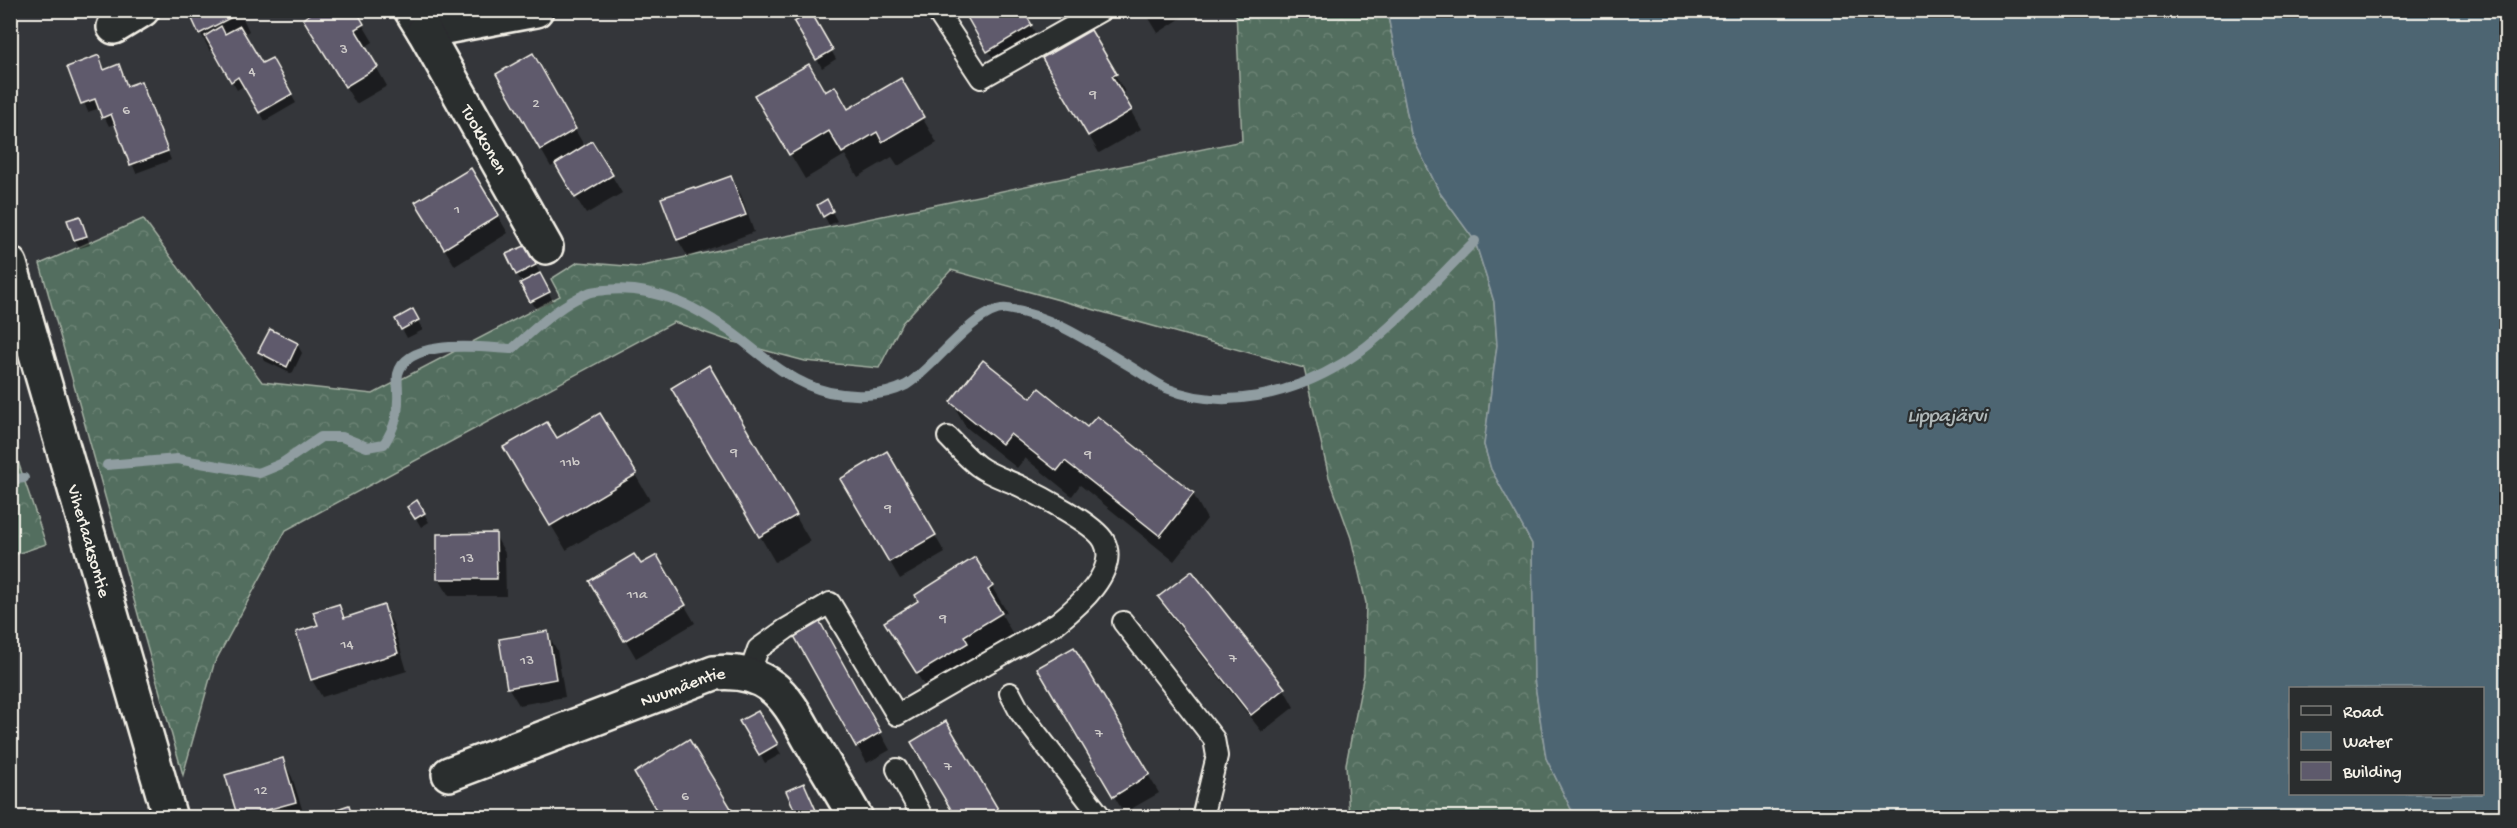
<svg xmlns="http://www.w3.org/2000/svg" width="2517" height="828" viewBox="0 0 2517 828" font-family="'Gochi Hand',sans-serif">
  <style>
    .forest { fill: url(#forest-crowns); stroke: #a4b0a3; stroke-width: 1.5 }
    .water { fill: #4d6572; stroke: #909da1; stroke-width: 1.5; fill-rule: evenodd }
    .shadow { fill: #0007 }
    .lines { fill: none; stroke-linecap: round; stroke-linejoin: round }
    .stream { stroke: #909da1; stroke-width: 10 }
    .building { fill: #5e5a6c; stroke: #f4f1e8; stroke-width: 1.5 }
    .service-casing { stroke: #f4f1e8; stroke-width: 24 }
    .minor-casing { stroke: #f4f1e8; stroke-width: 38 }
    .tertiary-casing { stroke: #f4f1e8; stroke-width: 38 }
    .service { stroke: #2a2d2e; stroke-width: 20 }
    .minor { stroke: #2a2d2e; stroke-width: 33 }
    .tertiary { stroke: #2a2d2e; stroke-width: 33 }
    .labels { text-anchor: middle; stroke-width: 4.5; stroke-linejoin: round; paint-order: stroke }
    .number-label { font-size: 15px; fill: #cecbc9 }
    .street-label { font-size: 18px; fill: #f4f1e8; stroke: #2a2d2e }
    .water-label { font-size: 20px; font-style: italic; fill: #b1b9b9; stroke: #2a2d2e }
  </style>
  <defs>
    <pattern id="forest-crowns" width="20" height="18" patternUnits="userSpaceOnUse" patternTransform="scale(1.5)"><rect width="20" height="18" fill="#536e5e"/><path d="M2 6a3 3 0 1 1 6 0M12 15a3 3 0 1 1 6 0" fill="none" stroke="#6c8375"/></pattern>
  </defs>
  <rect width="100%" height="100%" fill="#34363a"/>
  <filter id="ink" filterUnits="userSpaceOnUse"><feTurbulence type="fractalNoise" baseFrequency=".0167" numOctaves="2"/><feDisplacementMap in="SourceGraphic" scale="12" xChannelSelector="R" yChannelSelector="G"/><feConvolveMatrix kernelMatrix="1 2 1 2 8 2 1 2 1" color-interpolation-filters="sRGB"/></filter>
  <g filter="url(#ink)">
    <g class="forest">
      <path d="M1236,11H1387L1411,134L1440,193L1475,241L1494,302L1497,345L1484,445L1491,469L1532,544L1534,678L1546,758L1575,817H1349L1346,764L1364,674L1366,603L1351,538L1329,477L1304,368L951,270L902,323L879,368L805,361L730,341L674,322L286,530L214,664L183,775L40,264L143,219L262,382L373,394L560,296L551,279L578,262L638,267L1242,141Z"/>
      <path d="M10,438L46,544L11,556H10Z"/>
    </g>
    <path class="water" d="M1387,11H2506V817H1575L1546,758L1534,678L1532,544L1491,469L1484,445L1497,345L1494,302L1475,241L1440,193L1411,134ZM2290,688H2482V794H2290Z"/>
    <g class="shadow">
      <path d="M189,10H239L249,31L244,34L262,65L271,60L296,103L265,121L245,85L237,90L214,49L210,51Z"/>
      <path d="M354,10L373,42L365,47L387,86L356,104L315,36Z"/>
      <path d="M964,10H1022L1041,43L999,68Z"/>
      <path d="M1144,10H1183L1186,15L1158,33Z"/>
      <path d="M810,14L836,59L822,68L796,23Z"/>
      <path d="M1090,32L1125,92L1121,94L1141,129L1099,153L1044,58Z"/>
      <path d="M532,55L585,147L612,176L622,193L586,214L556,164L551,167L498,75Z"/>
      <path d="M98,57L105,71L118,66L128,87L141,83L171,160L136,173L116,123L109,126L100,108L88,112L69,67Z"/>
      <path d="M900,80L937,143L898,166L892,157L858,177L845,155L805,179L756,96L848,111Z"/>
      <path d="M470,170L508,233L455,266L427,220Z"/>
      <path d="M730,177L741,195L754,232L688,257L678,240L663,199L695,191Z"/>
      <path d="M826,201L837,221L829,225L819,206Z"/>
      <path d="M80,217L90,245L80,248L75,240Z"/>
      <path d="M531,255L553,301L536,309L517,274Z"/>
      <path d="M412,311L423,330L407,338L397,319Z"/>
      <path d="M297,344L302,353L292,374L265,361L260,352Z"/>
      <path d="M709,367L810,541L775,562L674,388Z"/>
      <path d="M1031,400L1088,429L1193,494L1207,519L1174,561L1080,485L1072,496L1025,458L1017,468L966,427L952,402Z"/>
      <path d="M600,415L650,500L566,550L505,448L557,440Z"/>
      <path d="M887,453L945,553L900,579L842,479Z"/>
      <path d="M417,502L429,522L421,527L409,507Z"/>
      <path d="M495,535L505,553L506,596H449L439,579Z"/>
      <path d="M656,557L695,623L636,658L591,581L640,566Z"/>
      <path d="M975,559L1007,612L1002,615L1015,638L932,698L900,647Z"/>
      <path d="M1160,598L1284,689L1294,707L1262,732L1170,615Z"/>
      <path d="M339,605L346,618L383,607L393,624L407,671L322,697L312,680L298,633L319,626Z"/>
      <path d="M819,622L890,750L867,763L857,746Z"/>
      <path d="M547,633L557,650L565,697L519,705L508,687Z"/>
      <path d="M1073,649L1159,793L1124,813L1039,669Z"/>
      <path d="M757,713L781,754L765,763L741,722Z"/>
      <path d="M945,723L1001,818H957Z"/>
      <path d="M282,759L292,777L305,818H240L227,776Z"/>
    </g>
    <g class="lines">
      <g class="stream">
        <path d="M107,465L177,459L259,473L281,464L321,437H342L367,447L384,444C395,427 399,413 398,392C398,387 397,379 398,374C407,337 484,348 512,349C535,329 559,305 588,293C593,291 600,291 605,290C657,284 703,310 743,341C768,361 796,385 829,392C853,397 883,397 906,385C932,371 977,305 1007,309C1054,316 1092,344 1133,368C1143,374 1155,383 1166,388C1223,412 1292,394 1343,363C1390,334 1435,280 1475,241"/>
        <path d="M10,480L24,478"/>
      </g>
    </g>
    <g class="building">
      <path d="M188,10H239L240,13L199,34Z"/>
      <path d="M316,10H356L364,24L355,29L378,67L345,87L303,19Z"/>
      <path d="M963,10H1023L1032,25L987,52Z"/>
      <path d="M811,12L833,50L816,60L794,22Z"/>
      <path d="M221,26L225,34L240,26L262,63L272,58L292,94L259,113L238,77L231,82L205,36Z"/>
      <path d="M1091,30L1117,74L1112,76L1132,110L1088,136L1042,58Z"/>
      <path d="M533,53L576,129L540,150L496,74Z"/>
      <path d="M99,55L104,70L119,64L127,86L141,81L168,151L130,165L111,114L102,118L95,99L81,104L67,67Z"/>
      <path d="M809,64L825,92L835,86L848,109L901,78L924,117L882,142L877,132L842,153L829,131L789,155L754,95Z"/>
      <path d="M592,141L613,175L575,198L555,164Z"/>
      <path d="M471,168L499,215L444,249L415,202Z"/>
      <path d="M731,176L746,215L677,240L661,198L694,187L695,189Z"/>
      <path d="M827,199L833,211L823,217L817,205Z"/>
      <path d="M80,216L87,236L74,240L67,220Z"/>
      <path d="M527,245L536,265L516,275L506,254Z"/>
      <path d="M540,273L550,292L530,302L520,283Z"/>
      <path d="M413,309L419,320L401,330L395,319Z"/>
      <path d="M270,329L298,343L287,367L258,352Z"/>
      <path d="M983,360L1031,398L1039,388L1087,427L1097,416L1194,493L1160,536L1065,461L1057,471L1010,434L1002,444L950,402Z"/>
      <path d="M709,365L797,515L759,537L671,388Z"/>
      <path d="M600,413L637,474L550,526L503,447L547,422L557,438Z"/>
      <path d="M887,451L936,535L889,562L840,479Z"/>
      <path d="M417,500L425,513L415,519L407,507Z"/>
      <path d="M496,533L497,579H437V534Z"/>
      <path d="M634,554L641,564L657,555L686,605L624,641L589,581Z"/>
      <path d="M975,557L993,586L988,590L1002,613L964,636L968,643L917,674L884,622L918,601L915,595Z"/>
      <path d="M1192,571L1285,688L1251,715L1158,597Z"/>
      <path d="M339,604L344,618L384,605L398,653L311,680L296,632L318,625L313,612Z"/>
      <path d="M819,620L881,732L856,747L793,634Z"/>
      <path d="M548,631L556,679L507,688L499,639Z"/>
      <path d="M1074,647L1150,774L1113,797L1037,668Z"/>
      <path d="M758,711L778,744L759,755L739,721Z"/>
      <path d="M946,721L998,809L983,818H956L911,742Z"/>
      <path d="M689,739L737,818H661L634,773Z"/>
      <path d="M283,758L296,802L238,818L225,775Z"/>
      <path d="M804,783L819,817L817,818H798L786,791Z"/>
      <path d="M349,805L353,818H310Z"/>
    </g>
    <g class="lines">
      <g class="service-casing">
        <g id="service">
          <path d="M936,10L981,78L1102,10"/>
          <path d="M1123,622L1214,739L1217,756L1202,818"/>
          <path d="M749,675L758,649L786,629L830,603L897,715L1057,623C1077,607 1120,571 1104,541C1095,524 1039,495 1020,486C1007,480 990,475 978,466C967,458 958,447 948,437"/>
          <path d="M1010,693L1020,712L1102,818"/>
          <path d="M897,769L923,818"/>
        </g>
      </g>
      <g class="minor-casing">
        <g id="minor">
          <path d="M411,10L424,31L536,10"/>
          <path d="M114,27L142,10"/>
          <path id="s1" d="M424,31L546,247"/>
          <path id="s2" d="M449,774L714,673C734,671 754,673 771,686C789,699 800,723 811,742C826,767 841,792 856,818"/>
        </g>
      </g>
      <g class="tertiary-casing">
        <g id="tertiary">
          <path id="s3" d="M10,264L170,818"/>
        </g>
      </g>
      <use href="#service" class="service"/>
      <use href="#minor" class="minor"/>
      <use href="#tertiary" class="tertiary"/>
    </g>
  </g>
  <g class="labels">
    <g class="number-label">
      <text x="344" y="53">3</text>
      <text x="252" y="75">4</text>
      <text x="1093" y="98">9</text>
      <text x="536" y="107">2</text>
      <text x="126" y="114">6</text>
      <text x="457" y="213">1</text>
      <text x="734" y="456">9</text>
      <text x="1088" y="458">9</text>
      <text x="570" y="466">11b</text>
      <text x="888" y="512">9</text>
      <text x="467" y="562">13</text>
      <text x="637" y="598">11a</text>
      <text x="943" y="622">9</text>
      <text x="347" y="648">14</text>
      <text x="1233" y="662">7</text>
      <text x="527" y="664">13</text>
      <text x="1099" y="737">7</text>
      <text x="948" y="770">7</text>
      <text x="261" y="794">12</text>
      <text x="685" y="800">6</text>
    </g>
    <g class="street-label">
      <text dy="6" stroke="none"><textPath href="#s1" startOffset="124">Tuokkonen</textPath></text>
      <text dy="6" stroke="none"><textPath href="#s3" startOffset="288">Viherlaaksontie</textPath></text>
      <text dy="6" stroke="none"><textPath href="#s2" startOffset="250">Nuumäentie</textPath></text>
    </g>
    <g class="water-label">
      <text x="1947" y="421">Lippajärvi</text>
    </g>
  </g>
  <rect width="2517" height="828" fill="none" stroke="#2a2d2e" stroke-width="36"/>
  <rect x="18" y="18" width="2481" height="792" fill="none" stroke="#f4f1e8" stroke-width="2" filter="url(#ink)"/>
  <rect x="2289" y="687" width="195" height="108" fill="#2a2d2e" stroke="#7b7b78" stroke-width="1.5"/>
  <rect x="2301" y="706" width="30" height="9" fill="#2a2d2e" stroke="#7b7b78" stroke-width="1.5"/>
  <text x="2343" y="717" font-size="18" fill="#f4f1e8">Road</text>
  <rect x="2301" y="732" width="30" height="18" fill="#4d6572" stroke="#7b7b78" stroke-width="1.5"/>
  <text x="2343" y="747" font-size="18" fill="#f4f1e8">Water</text>
  <rect x="2301" y="762" width="30" height="18" fill="#5e5a6c" stroke="#7b7b78" stroke-width="1.5"/>
  <text x="2343" y="777" font-size="18" fill="#f4f1e8">Building</text>
</svg>
